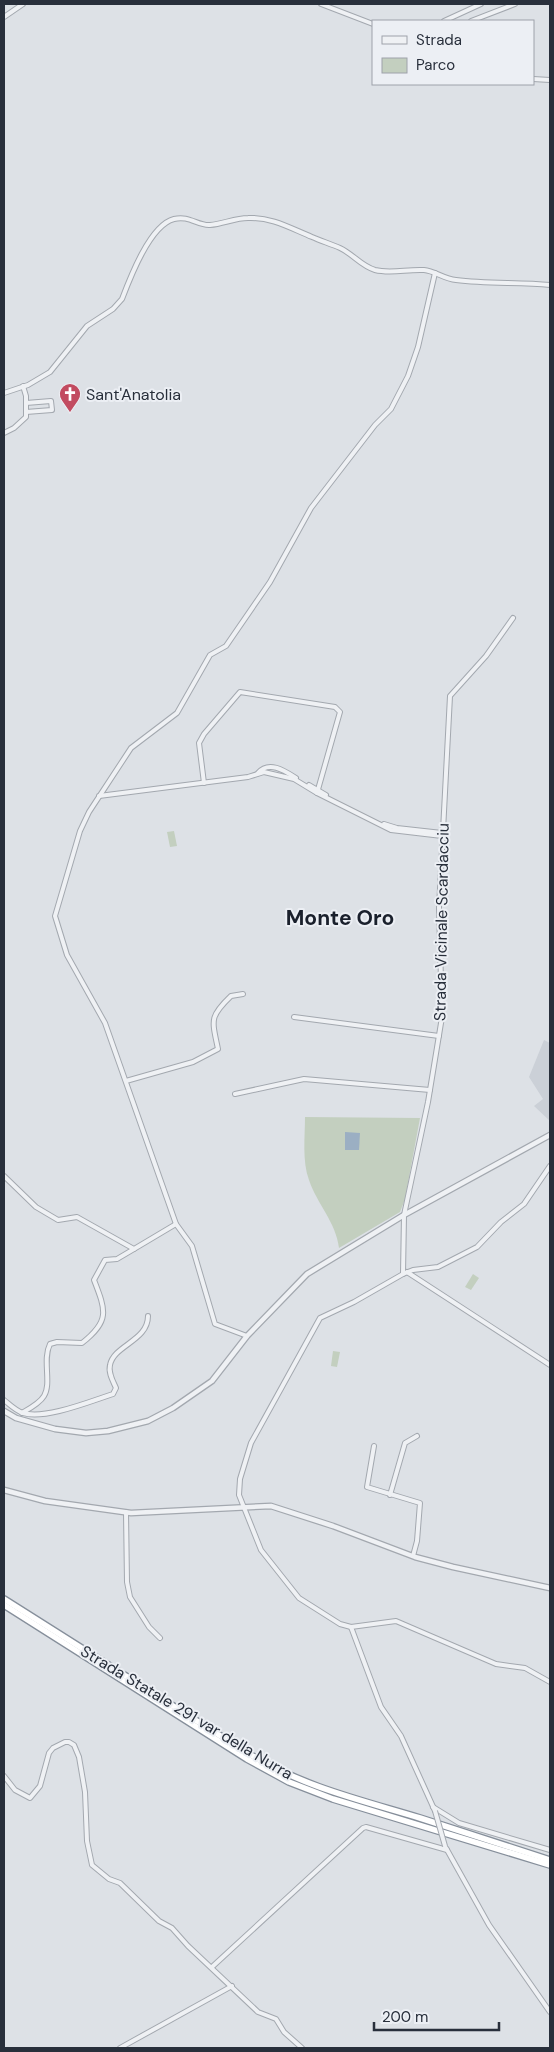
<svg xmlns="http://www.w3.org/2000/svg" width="554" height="2052" viewBox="0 0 554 2052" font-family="'DM Sans',sans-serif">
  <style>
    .built { fill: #cbd0d7 }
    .green { fill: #c3cfbf }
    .water { fill: #9bafc3 }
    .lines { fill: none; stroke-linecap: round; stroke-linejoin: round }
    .minor-casing { stroke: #a3a8af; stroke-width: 6 }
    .tertiary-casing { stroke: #a3a8af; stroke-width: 7 }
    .trunk-casing { stroke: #868f9b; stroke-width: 8 }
    .minor { stroke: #eff1f4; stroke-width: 4 }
    .tertiary { stroke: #eff1f4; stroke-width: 4.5 }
    .trunk { stroke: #fff; stroke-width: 5.5 }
    .minor-bridge-casing { stroke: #a3a8af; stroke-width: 6; stroke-linecap: butt }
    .minor-bridge { stroke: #eff1f4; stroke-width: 4 }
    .labels { text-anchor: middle; stroke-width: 4; stroke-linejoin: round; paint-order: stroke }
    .poi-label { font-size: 16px; fill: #282f3b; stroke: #eceff4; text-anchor: start }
    .street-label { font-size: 16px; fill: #282f3b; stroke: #eceff4 }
    .district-label { font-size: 21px; font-weight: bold; fill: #1a202c; stroke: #eceff4 }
  </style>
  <rect width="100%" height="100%" fill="#dde1e6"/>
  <path class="built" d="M544,1040L550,1043V1121L534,1106L543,1099L529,1077Z"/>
  <g class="green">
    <path d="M174,831L177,846L170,847L167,832Z"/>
    <path d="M305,1117L420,1118L405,1199L400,1212L339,1248C336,1222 317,1204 309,1180C302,1161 305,1137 305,1117Z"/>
    <path d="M473,1274L479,1278L471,1290L465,1287Z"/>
    <path d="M333,1351L340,1352L337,1367L331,1366Z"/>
  </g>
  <path class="water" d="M345,1132L360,1133L359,1150H345Z"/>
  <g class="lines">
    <g class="minor-casing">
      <g id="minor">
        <path d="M321,4L373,24"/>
        <path d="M4,17L23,4"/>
        <path d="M444,21L481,4"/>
        <path d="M471,21L515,4"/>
        <path d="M533,79L550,80"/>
        <path d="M4,393L28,385L50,372L87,326L113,309L122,299C130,278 150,225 174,219C189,215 198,226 210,225C223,224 235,218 248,218C272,217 290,228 312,237C321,241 331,244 340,248C353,254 361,266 375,270C391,274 407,269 424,270C435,271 444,279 456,280C487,284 519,282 550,285"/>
        <path d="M26,403L51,401L52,410L26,412"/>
        <path d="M4,433L14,428L26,417V396L23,386"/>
        <path d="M258,773C269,760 285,771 296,778"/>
        <path d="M204,783L199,743L204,734L240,692L335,707L340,712L317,793"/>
        <path d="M309,785L326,795"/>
        <path d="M99,796L248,777L264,772L294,779L317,793L391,830L442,836"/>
        <path d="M384,824L397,828L442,833"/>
        <path d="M294,1017L439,1036"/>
        <path d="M126,1081L193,1062L218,1049C212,1020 209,1017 231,996L243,994"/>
        <path d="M235,1094L304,1079L430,1090"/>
        <path d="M550,1166L524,1204L501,1222L477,1247L438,1267L413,1270L403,1274L354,1302L320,1318L251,1443L240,1479L239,1495L261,1550L299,1598L340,1624L351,1627L396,1621L496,1664L525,1668L550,1682"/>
        <path d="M4,1176L36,1207L58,1220L77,1217L134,1249L176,1224"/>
        <path d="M407,1272L550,1365"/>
        <path d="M403,1274L404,1215L428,1102L442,1017L439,908L450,696L486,656L513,618"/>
        <path d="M247,1336L215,1324L192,1246L176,1224L105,1023L67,955L55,916L80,831L89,812L131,748L177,713L210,655L226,646L270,582L311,508L375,425L391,409L408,376L418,347L435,273"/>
        <path d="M4,1400C9,1404 16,1411 23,1413C45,1420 91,1401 113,1394L116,1388C113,1381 108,1373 110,1365C114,1345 148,1341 148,1316"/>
        <path d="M22,1413C29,1409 40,1403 44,1396C52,1383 42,1360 50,1344L57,1342L82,1343C110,1321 106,1311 94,1280L105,1260L117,1259L134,1249"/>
        <path d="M374,1446L367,1487L420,1503L417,1541L413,1556"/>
        <path d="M390,1495L405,1443L417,1436"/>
        <path d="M126,1512L127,1582L130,1597L149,1627L160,1638"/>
        <path d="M351,1627L381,1707L401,1736L435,1811"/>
        <path d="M4,1776L15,1790L30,1798L40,1786L49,1753L53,1748L65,1742H69L74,1745L79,1757L85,1792L87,1841L92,1865L109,1879L120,1883L159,1921L172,1928L188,1946L258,2012L276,2019L284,2032L302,2048"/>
        <path d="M433,1807L459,1823L550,1850"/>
        <path d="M446,1848L489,1925L550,2012"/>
        <path d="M212,1967L363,1828L366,1827L447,1850"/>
        <path d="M120,2048L232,1986"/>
      </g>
    </g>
    <g class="tertiary-casing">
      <g id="tertiary">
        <path d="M4,1411L16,1418L55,1429L86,1433L108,1431L148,1421L173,1408L212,1381L247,1336L307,1274L404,1215L550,1135"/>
        <path d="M4,1490L45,1501L131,1513L271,1506L333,1526L415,1557L453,1567L550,1588"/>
      </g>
    </g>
    <g class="trunk-casing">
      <g id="trunk">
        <path d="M4,1599L249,1754C307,1788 357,1799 420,1818C463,1832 506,1846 550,1860"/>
        <path d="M4,1605L247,1759L289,1782L333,1799L550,1865"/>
      </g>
    </g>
    <use href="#minor" class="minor"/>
    <use href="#tertiary" class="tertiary"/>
    <use href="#trunk" class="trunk"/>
    <g class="minor-bridge-casing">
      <path id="minor-bridge" d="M435,1811L445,1846"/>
    </g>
    <use href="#minor-bridge" class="minor-bridge"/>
  </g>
  <defs>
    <g id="church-pin" transform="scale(1.125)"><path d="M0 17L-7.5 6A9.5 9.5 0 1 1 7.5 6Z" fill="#c24b60" stroke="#eceff4"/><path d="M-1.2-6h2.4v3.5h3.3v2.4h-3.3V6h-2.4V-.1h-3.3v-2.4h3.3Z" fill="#fff"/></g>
  </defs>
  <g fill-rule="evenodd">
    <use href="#church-pin" x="70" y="394"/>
  </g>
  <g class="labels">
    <g class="poi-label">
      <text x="86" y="400">Sant'Anatolia</text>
    </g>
    <g class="street-label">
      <text transform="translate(441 922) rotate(-89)" y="6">Strada Vicinale Scardacciu</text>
      <text transform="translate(187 1712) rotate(31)" y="6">Strada Statale 291 var della Nurra</text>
    </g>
    <g class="district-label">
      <text x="340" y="925">Monte Oro</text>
    </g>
  </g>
  <rect width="554" height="2052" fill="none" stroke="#282f3b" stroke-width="10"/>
  <rect x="372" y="20" width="162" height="65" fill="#eceff4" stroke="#9ea2aa"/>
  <rect x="382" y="36" width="25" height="8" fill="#eff1f4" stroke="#9ea2aa"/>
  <text x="416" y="45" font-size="15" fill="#282f3b">Strada</text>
  <rect x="382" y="58" width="25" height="15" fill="#c3cfbf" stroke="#9ea2aa"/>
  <text x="416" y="70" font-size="15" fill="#282f3b">Parco</text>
  <path d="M374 2022v8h125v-8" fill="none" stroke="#282f3b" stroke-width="2.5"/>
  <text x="382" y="2022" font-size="15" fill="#282f3b" stroke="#eceff4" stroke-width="4" paint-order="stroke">200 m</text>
</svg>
